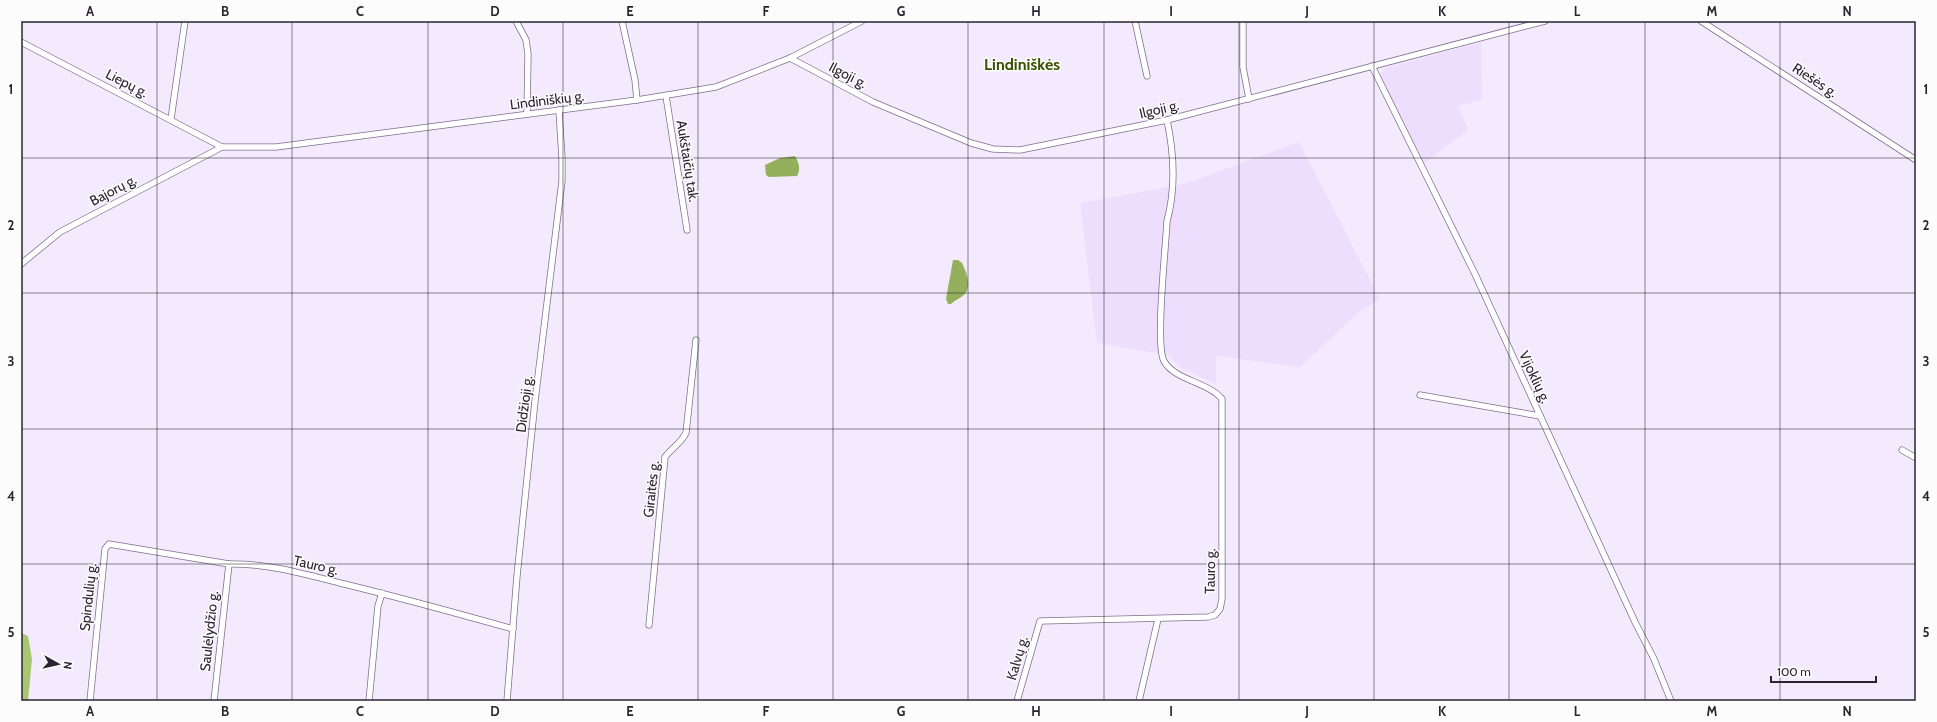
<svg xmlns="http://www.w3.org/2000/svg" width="1937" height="722" viewBox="0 0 1937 722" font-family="Cabin,sans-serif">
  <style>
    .built { fill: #eedefe }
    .forest { fill: #a8c670 }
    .water { fill: #94b05c }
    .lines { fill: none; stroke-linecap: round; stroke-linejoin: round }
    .minor-casing { stroke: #7d6e8b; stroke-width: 7 }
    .minor { stroke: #fff; stroke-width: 5.5 }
    .grid { fill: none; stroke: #2a2430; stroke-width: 1; stroke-opacity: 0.55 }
    .labels { text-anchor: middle; stroke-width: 3; stroke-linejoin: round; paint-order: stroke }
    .street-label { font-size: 14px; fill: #2a2430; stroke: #fcfcfc }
    .quarter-label { font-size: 16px; font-weight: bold; fill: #3c5101; stroke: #fcfcfc }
    .neatline { fill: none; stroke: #2a2430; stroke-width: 1.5 }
    .grid-label { font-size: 13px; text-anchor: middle; font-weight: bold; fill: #2a2430 }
  </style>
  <rect width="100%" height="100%" fill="#f4eafe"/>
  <g class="built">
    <path d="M1481,42L1482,100L1458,106L1468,130L1423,164L1380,79L1381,72L1386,68Z"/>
    <path d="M1299,142L1380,299L1359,312L1300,367L1216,356V384L1181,368L1168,355L1097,343L1080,203L1184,184Z"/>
  </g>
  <path class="forest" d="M21,633L28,636L32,659L28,701H21Z"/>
  <g class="water">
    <path d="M795,156C799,163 801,169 797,176L769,177L766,175L765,165L780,158Z"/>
    <path d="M953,260H958L962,263C966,271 972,286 965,294C961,298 955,300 951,304H948L946,299Z"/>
  </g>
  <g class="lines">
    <g class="minor-casing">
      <g id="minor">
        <path d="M516,21L526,40L528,54L527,114"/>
        <path d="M622,21L635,80L637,100"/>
        <path d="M1135,21L1147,76"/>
        <path d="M1243,21V67L1249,99"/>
        <path d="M1701,21L1916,160"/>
        <path d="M21,42L222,147"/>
        <path d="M790,58L873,102L971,143L993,149L1020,150L1167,120L1545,21"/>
        <path d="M1372,66L1475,274L1635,622L1654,659L1671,701"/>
        <path d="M666,96L687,230"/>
        <path d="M171,119L185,21"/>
        <path d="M21,264L60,232L222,147H276L637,100L716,87L790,58L862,21"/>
        <path d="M1420,395L1540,416"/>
        <path d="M1902,450L1916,458"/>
        <path d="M649,625L665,457C672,448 681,443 686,433L696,340"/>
        <path d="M90,701L105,549L109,544L229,564C266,563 304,574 340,583C398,597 456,613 513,629"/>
        <path d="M214,701L229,564"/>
        <path d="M369,701L378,606L382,593"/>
        <path d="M507,701L517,576L535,401L562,181V158L559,110"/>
        <path d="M1017,701L1040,621L1208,617L1215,615L1220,609L1222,599V399C1208,382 1174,380 1164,361C1155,345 1166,245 1167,221C1176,188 1174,153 1167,120"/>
        <path d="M1139,701L1158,619"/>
      </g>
    </g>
    <use href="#minor" class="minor"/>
  </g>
  <path class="grid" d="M157,21V701M292,21V701M428,21V701M563,21V701M698,21V701M833,21V701M968,21V701M1104,21V701M1239,21V701M1374,21V701M1509,21V701M1645,21V701M1780,21V701M21,158H1916M21,293H1916M21,429H1916M21,564H1916"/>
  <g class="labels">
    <g class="street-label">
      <text transform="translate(848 75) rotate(27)" y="5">Ilgoji g.</text>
      <text transform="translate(1815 80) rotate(33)" y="5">Riešės g.</text>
      <text transform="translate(127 83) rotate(27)" y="5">Liepų g.</text>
      <text transform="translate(547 100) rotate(-7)" y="5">Lindiniškių g.</text>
      <text transform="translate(1159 109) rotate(-13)" y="5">Ilgoji g.</text>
      <text transform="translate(688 161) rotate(81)" y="5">Aukštaičių tak.</text>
      <text transform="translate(113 190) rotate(-28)" y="5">Bajorų g.</text>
      <text transform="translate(1535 377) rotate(65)" y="5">Vijoklių g.</text>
      <text transform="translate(524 404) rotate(-83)" y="5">Didžioji g.</text>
      <text transform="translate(651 489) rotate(-84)" y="5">Giraitės g.</text>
      <text transform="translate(316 565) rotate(13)" y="5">Tauro g.</text>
      <text transform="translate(1210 571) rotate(-89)" y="5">Tauro g.</text>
      <text transform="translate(88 597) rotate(-84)" y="5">Spindulių g.</text>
      <text transform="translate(209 631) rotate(-84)" y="5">Saulėlydžio g.</text>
      <text transform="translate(1017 658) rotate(-74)" y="5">Kalvų g.</text>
    </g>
    <g class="quarter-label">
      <text x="1022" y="70">Lindiniškės</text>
    </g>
  </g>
  <rect width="1937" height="722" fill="none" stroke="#fcfcfc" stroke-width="44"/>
  <g transform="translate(58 664) rotate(98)" stroke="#fcfcfc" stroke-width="3" paint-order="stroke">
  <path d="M0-3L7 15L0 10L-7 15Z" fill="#2a2430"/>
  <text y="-6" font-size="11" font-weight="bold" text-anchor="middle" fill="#2a2430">N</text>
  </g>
  <path d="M1771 676v6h105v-6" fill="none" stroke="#2a2430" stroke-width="2"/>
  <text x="1777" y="676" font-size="12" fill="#2a2430" stroke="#fcfcfc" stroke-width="3" paint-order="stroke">100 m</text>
  <rect x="22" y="22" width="1893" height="678" class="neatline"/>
  <g class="grid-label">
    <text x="90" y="16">A</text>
    <text x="225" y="16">B</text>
    <text x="360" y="16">C</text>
    <text x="495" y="16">D</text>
    <text x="630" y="16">E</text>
    <text x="766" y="16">F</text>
    <text x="901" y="16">G</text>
    <text x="1036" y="16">H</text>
    <text x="1171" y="16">I</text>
    <text x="1307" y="16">J</text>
    <text x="1442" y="16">K</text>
    <text x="1577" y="16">L</text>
    <text x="1712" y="16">M</text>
    <text x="1847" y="16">N</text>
    <text x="11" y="94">1</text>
    <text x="1926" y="94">1</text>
    <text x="11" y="230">2</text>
    <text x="1926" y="230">2</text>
    <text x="11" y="366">3</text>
    <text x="1926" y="366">3</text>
    <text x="11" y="501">4</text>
    <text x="1926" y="501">4</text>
    <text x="11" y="637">5</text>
    <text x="1926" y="637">5</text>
    <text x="90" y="716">A</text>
    <text x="225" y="716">B</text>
    <text x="360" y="716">C</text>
    <text x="495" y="716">D</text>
    <text x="630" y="716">E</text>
    <text x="766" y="716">F</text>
    <text x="901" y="716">G</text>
    <text x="1036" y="716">H</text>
    <text x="1171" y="716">I</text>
    <text x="1307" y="716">J</text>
    <text x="1442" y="716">K</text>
    <text x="1577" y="716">L</text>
    <text x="1712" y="716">M</text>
    <text x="1847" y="716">N</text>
  </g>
</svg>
